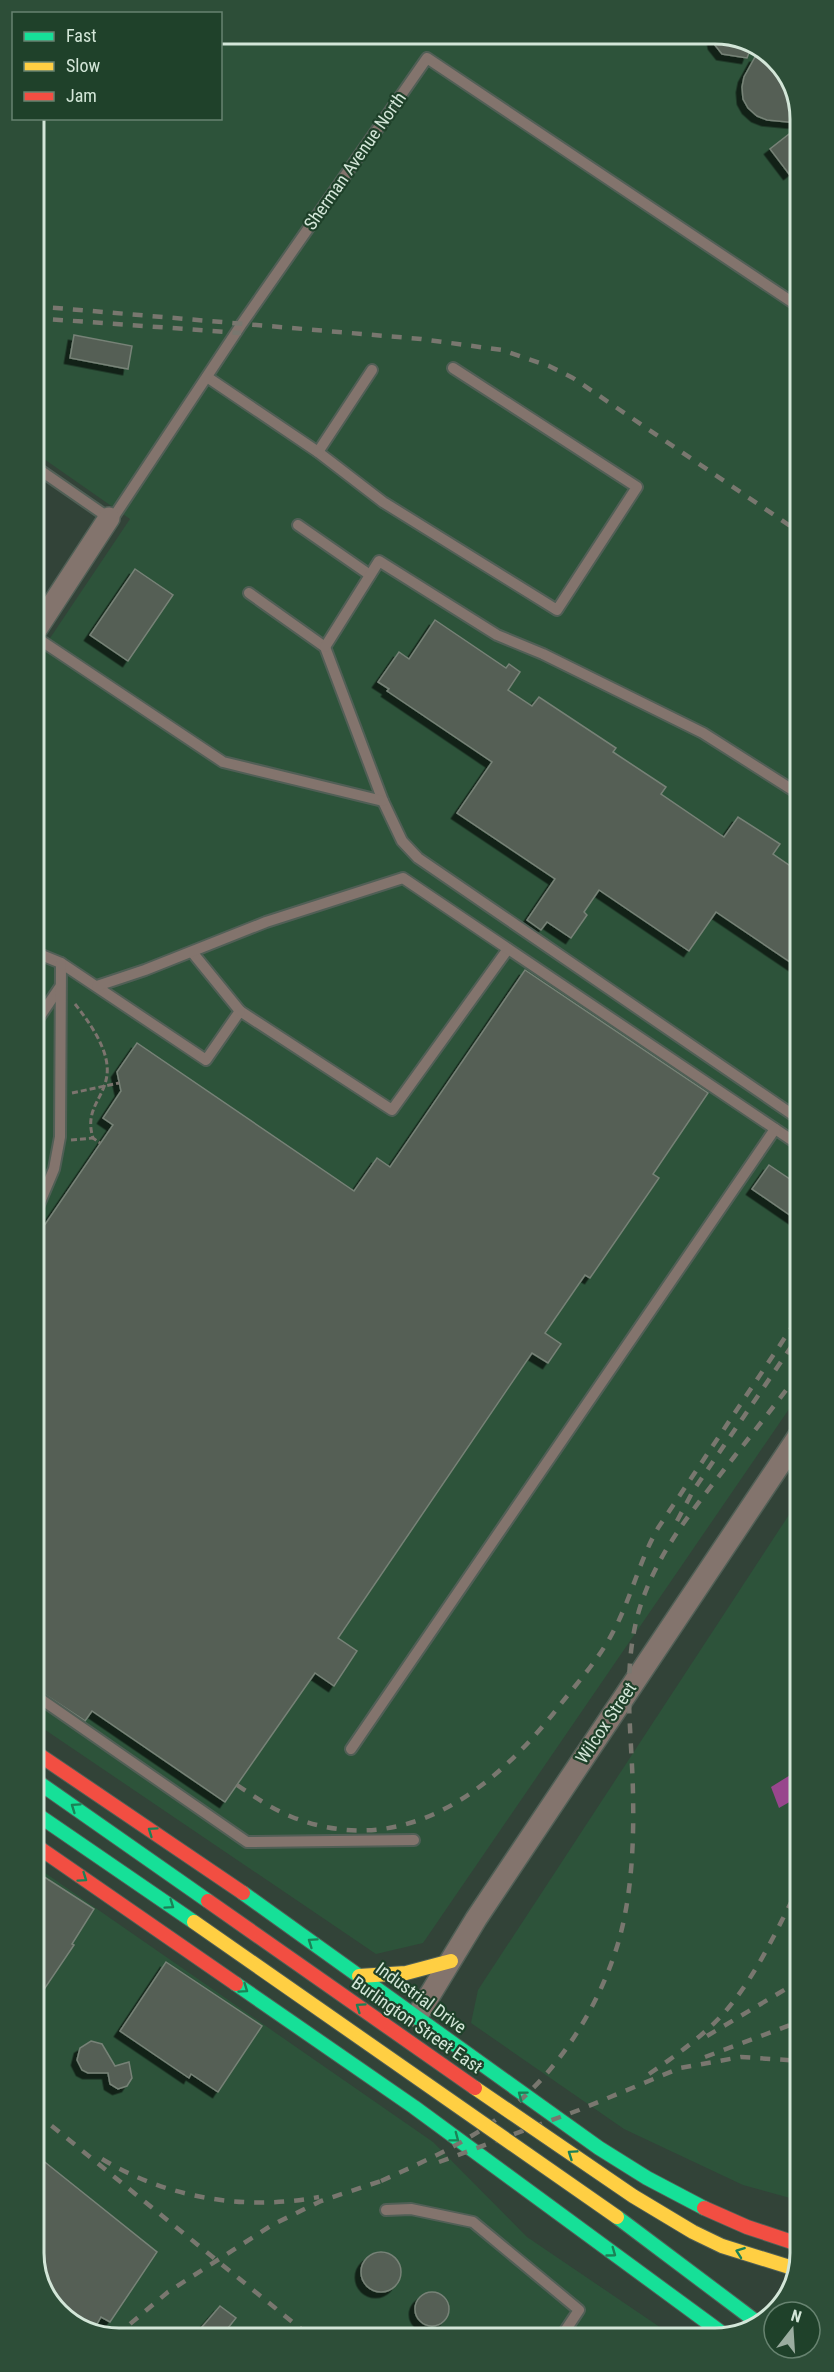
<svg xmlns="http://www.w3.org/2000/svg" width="834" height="2372" viewBox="0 0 834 2372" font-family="'Roboto Condensed',sans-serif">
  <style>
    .built { fill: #2d533a }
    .forest { fill: #98468d }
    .building { fill: #545f54; stroke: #778277; stroke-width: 1.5; filter: url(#shadow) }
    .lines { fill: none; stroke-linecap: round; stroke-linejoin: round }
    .lane-casing { stroke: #515f56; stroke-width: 14 }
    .street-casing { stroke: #515f56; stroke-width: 24 }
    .fast-casing { stroke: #515f56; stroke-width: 16 }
    .slow-casing { stroke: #515f56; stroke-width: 16 }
    .jam-casing { stroke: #515f56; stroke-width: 16 }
    .path { stroke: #7c746e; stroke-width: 3; stroke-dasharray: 6 3; stroke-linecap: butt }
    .lane { stroke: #83746d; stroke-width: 10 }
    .street { stroke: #83746d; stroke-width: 21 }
    .fast { stroke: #16e098; stroke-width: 14 }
    .slow { stroke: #ffcf43; stroke-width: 14 }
    .jam { stroke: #f24e42; stroke-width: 14 }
    .rail { stroke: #79776f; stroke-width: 4.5; stroke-dasharray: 10 10; stroke-linecap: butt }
    .fast-bridge-casing { stroke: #515f56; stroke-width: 16; stroke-linecap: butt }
    .slow-bridge-casing { stroke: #515f56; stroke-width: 16; stroke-linecap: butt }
    .jam-bridge-casing { stroke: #515f56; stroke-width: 16; stroke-linecap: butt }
    .fast-bridge { stroke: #16e098; stroke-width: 14 }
    .slow-bridge { stroke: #ffcf43; stroke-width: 14 }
    .jam-bridge { stroke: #f24e42; stroke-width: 14 }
    .oneway { stroke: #1b8156 }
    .labels { text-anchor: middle; stroke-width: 4.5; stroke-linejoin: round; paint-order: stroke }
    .street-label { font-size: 18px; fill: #d3e6d8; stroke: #1f412a }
    .rim { fill: none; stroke: #d3e6d8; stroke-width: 3 }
  </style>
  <defs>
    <filter id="shadow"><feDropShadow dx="-5.5" dy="5.5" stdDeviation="0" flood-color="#0009"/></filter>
  </defs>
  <rect width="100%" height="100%" fill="#324338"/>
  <g class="built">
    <path d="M221,33H722L768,51L798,96L800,1393L423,1943L376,1954L35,1723L34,662L130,519L34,452L33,119L220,118Z"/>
    <path d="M34,495L41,499L43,575L34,588Z"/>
    <path d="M800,1498L801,2201L743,2185L624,2129L471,2023L478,1990Z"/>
    <path d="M35,1866L433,2142L527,2237L673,2336L112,2339L62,2318L36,2276Z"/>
  </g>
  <path class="forest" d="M800,1769V1796L779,1808L771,1787Z"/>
  <g class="building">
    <path d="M712,33H722L752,45L747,58L722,54L714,44Z"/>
    <path d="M771,56L798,96V123L767,120L757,116L748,108L743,99L742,87L744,77L755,57Z"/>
    <path d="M798,127V167L789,174L770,149Z"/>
    <path d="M74,335L132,346L128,369L70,358Z"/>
    <path d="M135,569L173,595L128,661L90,635Z"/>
    <path d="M435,620L506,668L509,664L520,672L508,690L532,706L539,697L616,748L613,752L666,787L661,794L724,837L738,817L780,844L773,854L799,872V968L716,912L689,951L599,890L584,912L587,915L571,938L547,922L541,930L527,920L555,879L457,813L492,762L387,691L389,689L378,682L399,652L409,659Z"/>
    <path d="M525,970L708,1093L653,1174L659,1178L590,1278L585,1275L545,1333L561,1344L548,1363L532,1353L338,1638L357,1651L334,1686L315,1673L225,1802L92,1711L85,1721L35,1688V1239L113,1125L103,1118L121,1091L117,1072L137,1043L354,1191L377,1158L390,1167Z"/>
    <path d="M769,1165L800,1186V1222L752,1189Z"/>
    <path d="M35,1871L94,1909L72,1944L74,1945L45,1988L36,1981Z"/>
    <path d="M166,1962L262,2026L218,2092L191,2074L189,2078L120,2031Z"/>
    <path d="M91,2041L102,2044L115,2066L129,2062L132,2078L127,2086L118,2089L110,2084L108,2073H88L82,2070L77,2060L80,2048Z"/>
    <path d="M36,2155L157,2252L110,2322L101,2317L93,2331L62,2318L36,2276Z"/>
    <circle cx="381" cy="2272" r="20"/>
    <circle cx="432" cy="2309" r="17"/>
    <path d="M220,2306L236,2318L228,2328L240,2338H216L202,2327Z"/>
  </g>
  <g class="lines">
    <g class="lane-casing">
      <g id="lane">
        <path d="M207,377L318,452L383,502L557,610L637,487L453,368"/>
        <path d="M318,452L372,370"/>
        <path d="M34,466L109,518L115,515L241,325L427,58L798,306"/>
        <path d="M298,525L370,575"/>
        <path d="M249,593L325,647L383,801L402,841L418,858L799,1119"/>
        <path d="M34,636L223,762L383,801"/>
        <path d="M325,647L379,561L497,635L543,654L703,733L799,794"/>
        <path d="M34,952L61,963L206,1060L240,1011L392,1110L508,949"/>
        <path d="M192,952L240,1011"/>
        <path d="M97,986L145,970L266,922L403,878L799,1145"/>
        <path d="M34,1025L60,987"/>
        <path d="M35,1214L54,1169L60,1137L61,963"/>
        <path d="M35,1695L247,1842L414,1840"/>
        <path d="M351,1749L775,1129"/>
        <path d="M386,2210L411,2209L473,2222L579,2310L561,2337"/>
      </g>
    </g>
    <g class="street-casing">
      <g id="street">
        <path d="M34,633L109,518"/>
        <path d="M417,2016L476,1919L800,1434"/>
      </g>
    </g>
    <g class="fast-casing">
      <g id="fast">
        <path d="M35,1780L208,1901"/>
        <path d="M35,1813L194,1922"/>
        <path d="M243,1893L599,2148L647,2178L704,2208"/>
        <path d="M236,1984L414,2107L726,2336"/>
      </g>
    </g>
    <g class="slow-casing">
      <path id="slow" d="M359,1976L406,1973L451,1961"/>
    </g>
    <g class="jam-casing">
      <g id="jam">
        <path d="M35,1752L243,1893"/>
        <path d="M35,1845L236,1984"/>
        <path d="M704,2208L747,2227L801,2245"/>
      </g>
    </g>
    <g class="path">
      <path d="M75,1004C89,1022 110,1050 107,1075C104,1099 84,1109 93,1138L100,1143"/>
      <path d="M72,1093L119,1083"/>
      <path d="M71,1140L93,1138"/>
    </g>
    <use href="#lane" class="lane"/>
    <use href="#street" class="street"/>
    <use href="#fast" class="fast"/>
    <use href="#slow" class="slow"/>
    <use href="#jam" class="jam"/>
    <g class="rail">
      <path d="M33,306L421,339L502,350L549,366L573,378L799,532"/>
      <path d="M33,318L241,333"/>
      <path d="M677,1521L693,1491L800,1334"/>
      <path d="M237,1785C255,1797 272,1809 292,1817C405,1861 494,1790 560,1705C578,1682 599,1659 613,1632C631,1599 639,1561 658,1528L800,1315"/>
      <path d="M707,2036L801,1980"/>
      <path d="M705,2057L801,2021"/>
      <path d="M649,2074C675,2056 702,2037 724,2013C757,1975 777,1929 800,1885"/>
      <path d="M36,2113L312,2338"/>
      <path d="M102,2159C167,2198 244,2211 319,2197"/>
      <path d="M439,2162L579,2110L680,2068L741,2057L801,2061"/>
      <path d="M381,2181C423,2162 464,2144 501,2116C557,2075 600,2006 619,1940C632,1893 634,1842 633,1794C632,1734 622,1673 638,1614C655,1553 696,1506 734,1457C756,1429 778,1401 800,1372"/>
      <path d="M117,2339L130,2324L168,2292L272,2225L321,2201L387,2179"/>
    </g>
    <g class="fast-bridge-casing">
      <path id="fast-bridge" d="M617,2217L758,2323"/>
    </g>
    <g class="slow-bridge-casing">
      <g id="slow-bridge">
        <path d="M194,1922L617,2217"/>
        <path d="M475,2088L633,2196L693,2232L722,2246L796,2269"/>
      </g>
    </g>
    <g class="jam-bridge-casing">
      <path id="jam-bridge" d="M208,1901L475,2088"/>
    </g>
    <use href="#fast-bridge" class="fast-bridge"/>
    <use href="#slow-bridge" class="slow-bridge"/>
    <use href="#jam-bridge" class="jam-bridge"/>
  </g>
  <defs><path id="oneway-chevron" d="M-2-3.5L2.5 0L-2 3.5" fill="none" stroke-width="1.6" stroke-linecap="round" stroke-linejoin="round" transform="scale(1.5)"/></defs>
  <g class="oneway">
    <use href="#oneway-chevron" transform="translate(75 1807) rotate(-145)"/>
    <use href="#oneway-chevron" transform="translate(152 1831) rotate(-145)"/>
    <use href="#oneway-chevron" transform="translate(83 1878) rotate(35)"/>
    <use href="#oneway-chevron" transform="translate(170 1905) rotate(35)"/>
    <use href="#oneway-chevron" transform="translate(312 1942) rotate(-145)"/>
    <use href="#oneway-chevron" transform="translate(244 1989) rotate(35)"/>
    <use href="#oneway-chevron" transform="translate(360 2007) rotate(-145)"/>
    <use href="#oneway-chevron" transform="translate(522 2095) rotate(-143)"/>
    <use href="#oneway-chevron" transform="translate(455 2138) rotate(37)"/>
    <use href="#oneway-chevron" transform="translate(572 2154) rotate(-146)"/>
    <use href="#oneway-chevron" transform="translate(740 2252) rotate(-160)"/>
    <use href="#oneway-chevron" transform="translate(612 2253) rotate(36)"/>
  </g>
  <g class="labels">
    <g class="street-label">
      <text transform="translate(355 161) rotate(-55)" y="6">Sherman Avenue North</text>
      <text transform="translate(606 1723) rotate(-56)" y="6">Wilcox Street</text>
      <text transform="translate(421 1998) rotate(36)" y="6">Industrial Drive</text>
      <text transform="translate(417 2025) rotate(35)" y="6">Burlington Street East</text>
    </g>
  </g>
  <path d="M0 0H834V2372H0ZM119 44H715A75 75 0 0 1 790 119V2253A75 75 0 0 1 715 2328H119A75 75 0 0 1 44 2253V119A75 75 0 0 1 119 44Z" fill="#2d4e38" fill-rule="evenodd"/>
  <path class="rim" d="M119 44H715A75 75 0 0 1 790 119V2253A75 75 0 0 1 715 2328H119A75 75 0 0 1 44 2253V119A75 75 0 0 1 119 44Z"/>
  <rect x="12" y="12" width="210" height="108" fill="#1f412a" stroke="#678370" stroke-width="1.5"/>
  <rect x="24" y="32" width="30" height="9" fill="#16e098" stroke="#678370" stroke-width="1.5"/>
  <text x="66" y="42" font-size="18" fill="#d3e6d8">Fast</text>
  <rect x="24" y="62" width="30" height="9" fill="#ffcf43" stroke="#678370" stroke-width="1.5"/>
  <text x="66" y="72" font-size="18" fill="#d3e6d8">Slow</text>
  <rect x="24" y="92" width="30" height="9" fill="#f24e42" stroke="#678370" stroke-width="1.5"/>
  <text x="66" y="102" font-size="18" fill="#d3e6d8">Jam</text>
  <g transform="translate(792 2330) rotate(17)"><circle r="28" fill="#1f412a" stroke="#678370" stroke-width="1.5"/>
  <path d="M0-4.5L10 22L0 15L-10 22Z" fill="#9bada0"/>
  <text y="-9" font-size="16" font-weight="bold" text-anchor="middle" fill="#d3e6d8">N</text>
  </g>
</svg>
